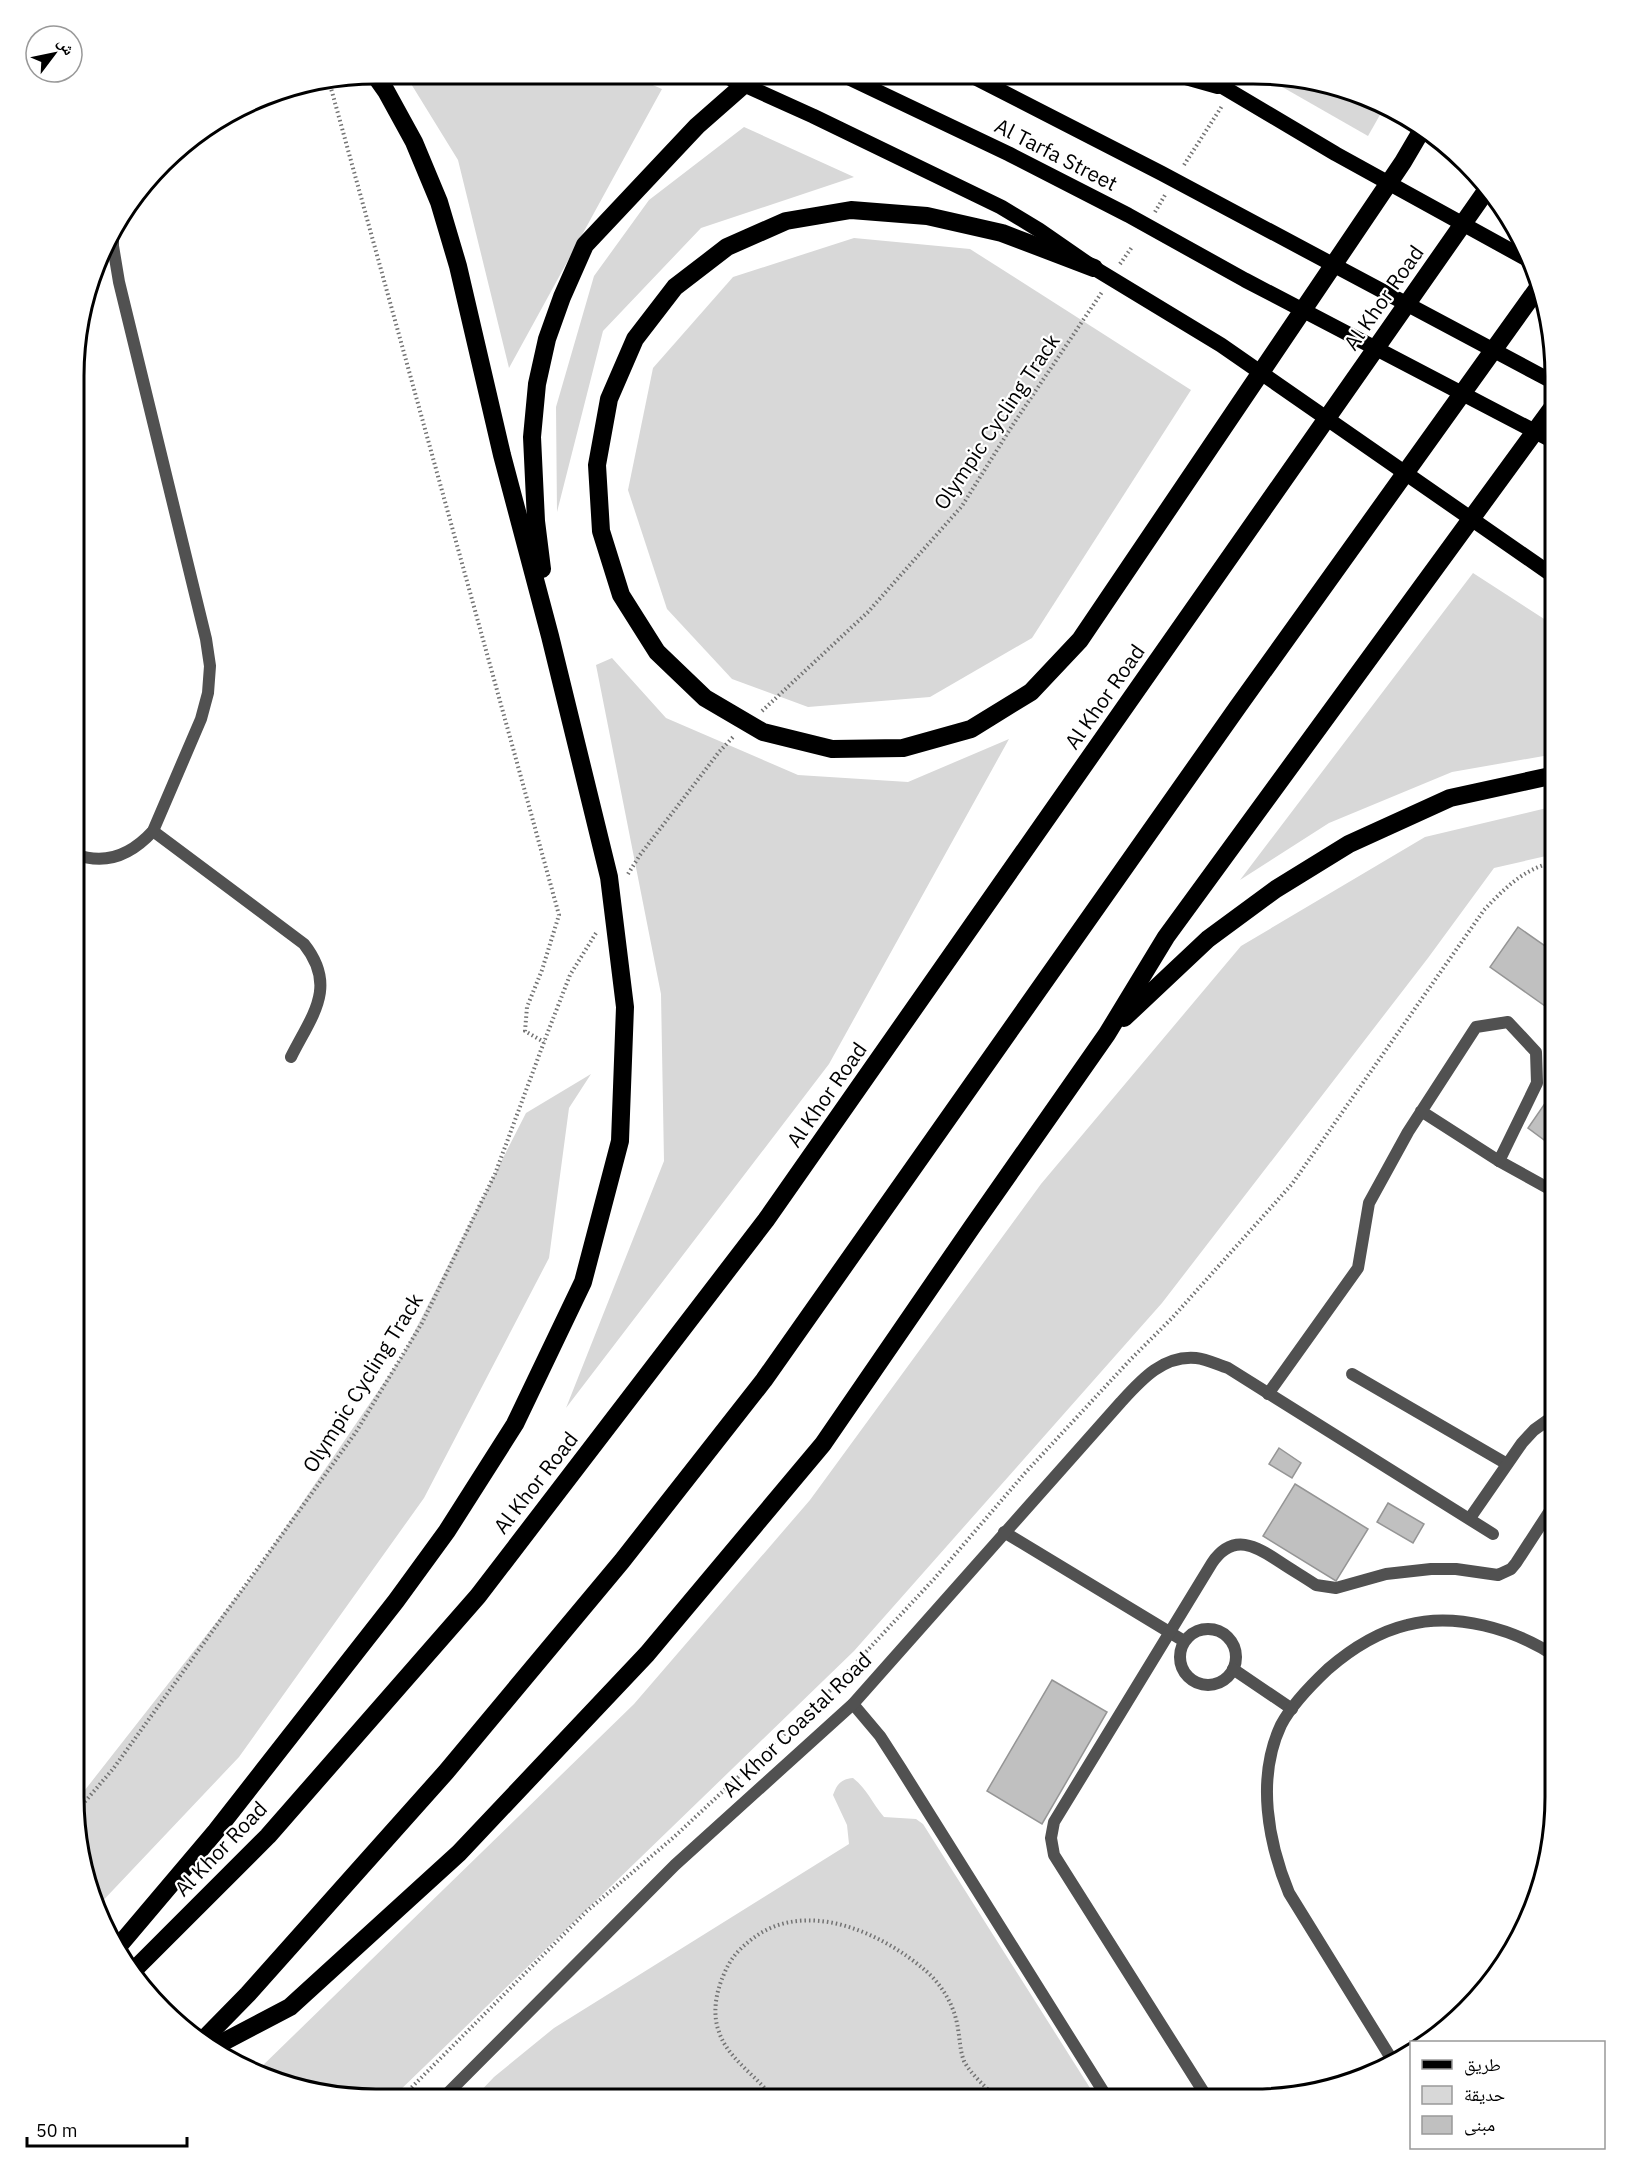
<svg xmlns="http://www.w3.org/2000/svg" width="1629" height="2173" viewBox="0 0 1629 2173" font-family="'IBM Plex Sans','Noto Naskh Arabic',sans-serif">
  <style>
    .green { fill: #d8d8d8 }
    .building { fill: #c0c0c0; stroke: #959595; stroke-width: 1.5 }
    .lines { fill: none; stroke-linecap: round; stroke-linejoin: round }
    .path { stroke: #737373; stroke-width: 4; stroke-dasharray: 1.5 3; stroke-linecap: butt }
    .lane { stroke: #515151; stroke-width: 12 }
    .street { stroke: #515151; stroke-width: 12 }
    .primary { stroke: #000; stroke-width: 15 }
    .highway { stroke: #000; stroke-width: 18 }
    .labels { text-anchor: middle; stroke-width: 4.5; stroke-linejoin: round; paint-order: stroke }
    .street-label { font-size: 21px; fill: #000; stroke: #fff }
    .rim { fill: none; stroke: #000; stroke-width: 3 }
  </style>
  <rect width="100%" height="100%" fill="#fff"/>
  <g class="green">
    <path d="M405,74H627L662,89L509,368L458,160Z"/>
    <path d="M1272,76C1306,76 1356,89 1385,106L1368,136L1270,80Z"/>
    <path d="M744,127L854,177L701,228L603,331L557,512L556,407L594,276L649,200Z"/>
    <path d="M854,238L970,249L1191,390L1032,638L930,697L808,707L732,679L667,609L628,490L653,368L733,277Z"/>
    <path d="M1473,573L1555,626V754L1452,772L1329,823L1240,880Z"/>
    <path d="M612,658L666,718L798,775L908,782L1009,739L829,1064L566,1408L664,1161L661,994L596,665Z"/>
    <path d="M1555,806V854L1494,868L1428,958L1162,1303L854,1651L393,2097H337L279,2083L256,2072L634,1704L810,1500L1041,1184L1241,946L1425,837Z"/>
    <path d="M591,1074L569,1108L549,1258L424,1498L239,1757L96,1908L84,1875L74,1804L251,1578L402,1356L526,1113Z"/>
    <path d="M853,1778C868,1790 872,1803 884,1817L916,1819L923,1824L1097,2099L475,2097L494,2077L554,2028L849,1844L847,1825L833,1795C837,1784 841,1779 853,1778Z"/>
  </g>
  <g class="building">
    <path d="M1518,927L1555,953V1013L1490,967Z"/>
    <path d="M1555,1089V1148L1528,1128Z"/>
    <path d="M1279,1448L1301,1463L1292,1478L1269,1464Z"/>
    <path d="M1295,1484L1368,1529L1336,1581L1263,1536Z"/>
    <path d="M1388,1503L1424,1524L1413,1543L1377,1522Z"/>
    <path d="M1052,1680L1107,1712L1042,1824L987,1791Z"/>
  </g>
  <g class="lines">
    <g class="path">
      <path d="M329,81L559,915L542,970L527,1007L525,1031L544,1042"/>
      <path d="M1184,165L1222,106"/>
      <path d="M1155,212L1165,195"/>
      <path d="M1120,264L1132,247"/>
      <path d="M762,711L868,612L962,506L1012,426L1102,292"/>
      <path d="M628,874L640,855L719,752L733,737"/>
      <path d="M76,1812L113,1769L356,1432L422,1323L495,1174L544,1042L570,975L596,933"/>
      <path d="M402,2097L587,1911L674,1837L824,1697L934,1579L1025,1473L1130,1360L1173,1317L1292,1184L1484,910C1504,889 1524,868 1555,862"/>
      <path d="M773,2098C756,2075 728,2059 719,2032C712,2013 716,1992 724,1974C730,1959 739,1949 752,1939C805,1898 881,1932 926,1971C943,1986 955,2007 958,2029C960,2040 960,2051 964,2061C971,2075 986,2086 996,2099"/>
    </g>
    <g class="lane">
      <path d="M153,831L304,944C338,987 312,1015 291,1057"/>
      <path d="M75,854C106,866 132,854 153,831L201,719L208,693L210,666L206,639L119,282L113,246V228"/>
      <path d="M1499,1161L1555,1192"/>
      <path d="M1352,1374L1507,1464"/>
      <path d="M1268,1394L1358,1268L1369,1203L1408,1132L1476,1027L1508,1022L1536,1052L1537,1083L1499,1161L1421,1111"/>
      <path d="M1470,1518L1522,1443L1534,1430L1555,1415"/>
      <path d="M1004,1532L1184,1641"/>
      <circle cx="1208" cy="1657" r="28"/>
      <path d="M1233,1669L1292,1709"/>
      <path d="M1394,2063L1289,1893C1268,1842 1256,1778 1281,1725C1292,1704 1311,1685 1328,1669C1350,1650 1378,1632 1407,1625C1456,1612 1514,1629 1555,1656"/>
      <path d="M1208,2099L1054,1855L1051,1838L1054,1822L1212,1563C1233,1532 1256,1546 1280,1562C1292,1570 1304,1577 1316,1585L1336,1588L1386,1574L1431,1569H1456L1498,1575L1511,1569L1516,1563L1555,1503"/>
    </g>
    <g class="street">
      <path d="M853,1704L880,1736L900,1767L1108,2099"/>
      <path d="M444,2097L675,1865L853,1704L1121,1402C1141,1380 1163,1355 1196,1358C1207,1359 1218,1365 1228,1368L1493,1534"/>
    </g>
    <g class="primary">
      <path d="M720,74L813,116L1001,207L1039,230L1094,268L1221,345L1555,577"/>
      <path d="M843,75L1009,154L1128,215L1245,280L1555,442"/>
      <path d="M970,75L1161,173L1555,383"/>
      <path d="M1208,78L1336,154L1532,262"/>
    </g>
    <g class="highway">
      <path d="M1186,76L1218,85"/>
      <path d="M1094,268L1002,233L927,216L851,210L786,221L727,247L675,287L635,339L609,399L597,465L601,531L621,595L657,652L705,698L763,732L832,749L903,748L971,729L1031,692L1080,640L1403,162L1423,128"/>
      <path d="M542,569L536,521L532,437L537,384L547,339L562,297L585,245L697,126L755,75"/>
      <path d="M1124,1018L1208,939L1276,889L1349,844L1450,798L1555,775"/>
      <path d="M117,1948L216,1831L396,1601L447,1531L515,1424L583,1282L620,1141L625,1007L609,877L550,636L502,455L458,266L439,202L414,142L386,91L374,74"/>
      <path d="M132,1972L268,1836L478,1596L766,1220L1488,188"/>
      <path d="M201,2042L248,1994L446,1772L622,1561L764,1380L1237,708L1540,285"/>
      <path d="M210,2049L290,2007L459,1853L647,1654L823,1444L972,1227L1107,1034L1166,937L1555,404"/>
    </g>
  </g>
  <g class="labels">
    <g class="street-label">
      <text transform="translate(1056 155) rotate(27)" y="7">Al Tarfa Street</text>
      <text transform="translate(1384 298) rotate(-55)" y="7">Al Khor Road</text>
      <text transform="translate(997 422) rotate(-56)" y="7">Olympic Cycling Track</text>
      <text transform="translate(1105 697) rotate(-55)" y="7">Al Khor Road</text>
      <text transform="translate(827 1095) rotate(-55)" y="7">Al Khor Road</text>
      <text transform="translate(363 1383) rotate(-58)" y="7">Olympic Cycling Track</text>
      <text transform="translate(536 1483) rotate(-52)" y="7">Al Khor Road</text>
      <text transform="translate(797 1725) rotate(-44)" y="7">Al Khor Coastal Road</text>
      <text transform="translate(221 1849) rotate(-46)" y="7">Al Khor Road</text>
    </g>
  </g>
  <path d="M0 0H1629V2173H0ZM376 84H1253A292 292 0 0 1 1545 376V1797A292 292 0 0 1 1253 2089H376A292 292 0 0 1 84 1797V376A292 292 0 0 1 376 84Z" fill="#fff" fill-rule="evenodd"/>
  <path class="rim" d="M376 84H1253A292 292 0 0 1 1545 376V1797A292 292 0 0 1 1253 2089H376A292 292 0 0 1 84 1797V376A292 292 0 0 1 376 84Z"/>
  <rect x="1410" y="2041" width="195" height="108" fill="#ffffff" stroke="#999999" stroke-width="1.5"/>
  <rect x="1422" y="2060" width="30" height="9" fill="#000000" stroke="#999999" stroke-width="1.5"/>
  <text x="1464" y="2071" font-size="18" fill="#000000">طريق</text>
  <rect x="1422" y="2086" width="30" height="18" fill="#d8d8d8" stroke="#999999" stroke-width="1.5"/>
  <text x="1464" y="2101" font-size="18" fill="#000000">حديقة</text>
  <rect x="1422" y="2116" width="30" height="18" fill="#c0c0c0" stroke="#999999" stroke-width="1.5"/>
  <text x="1464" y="2131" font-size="18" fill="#000000">مبنى</text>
  <g transform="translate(54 54) rotate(58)"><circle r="28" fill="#ffffff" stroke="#999999" stroke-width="1.5"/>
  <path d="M0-4.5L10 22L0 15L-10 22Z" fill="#000000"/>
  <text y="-9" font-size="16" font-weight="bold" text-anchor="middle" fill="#000000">ش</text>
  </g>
  <path d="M27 2137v9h160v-9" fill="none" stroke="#000000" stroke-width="3"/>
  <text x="36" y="2137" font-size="18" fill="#000000" stroke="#ffffff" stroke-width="4.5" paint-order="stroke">50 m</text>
</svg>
